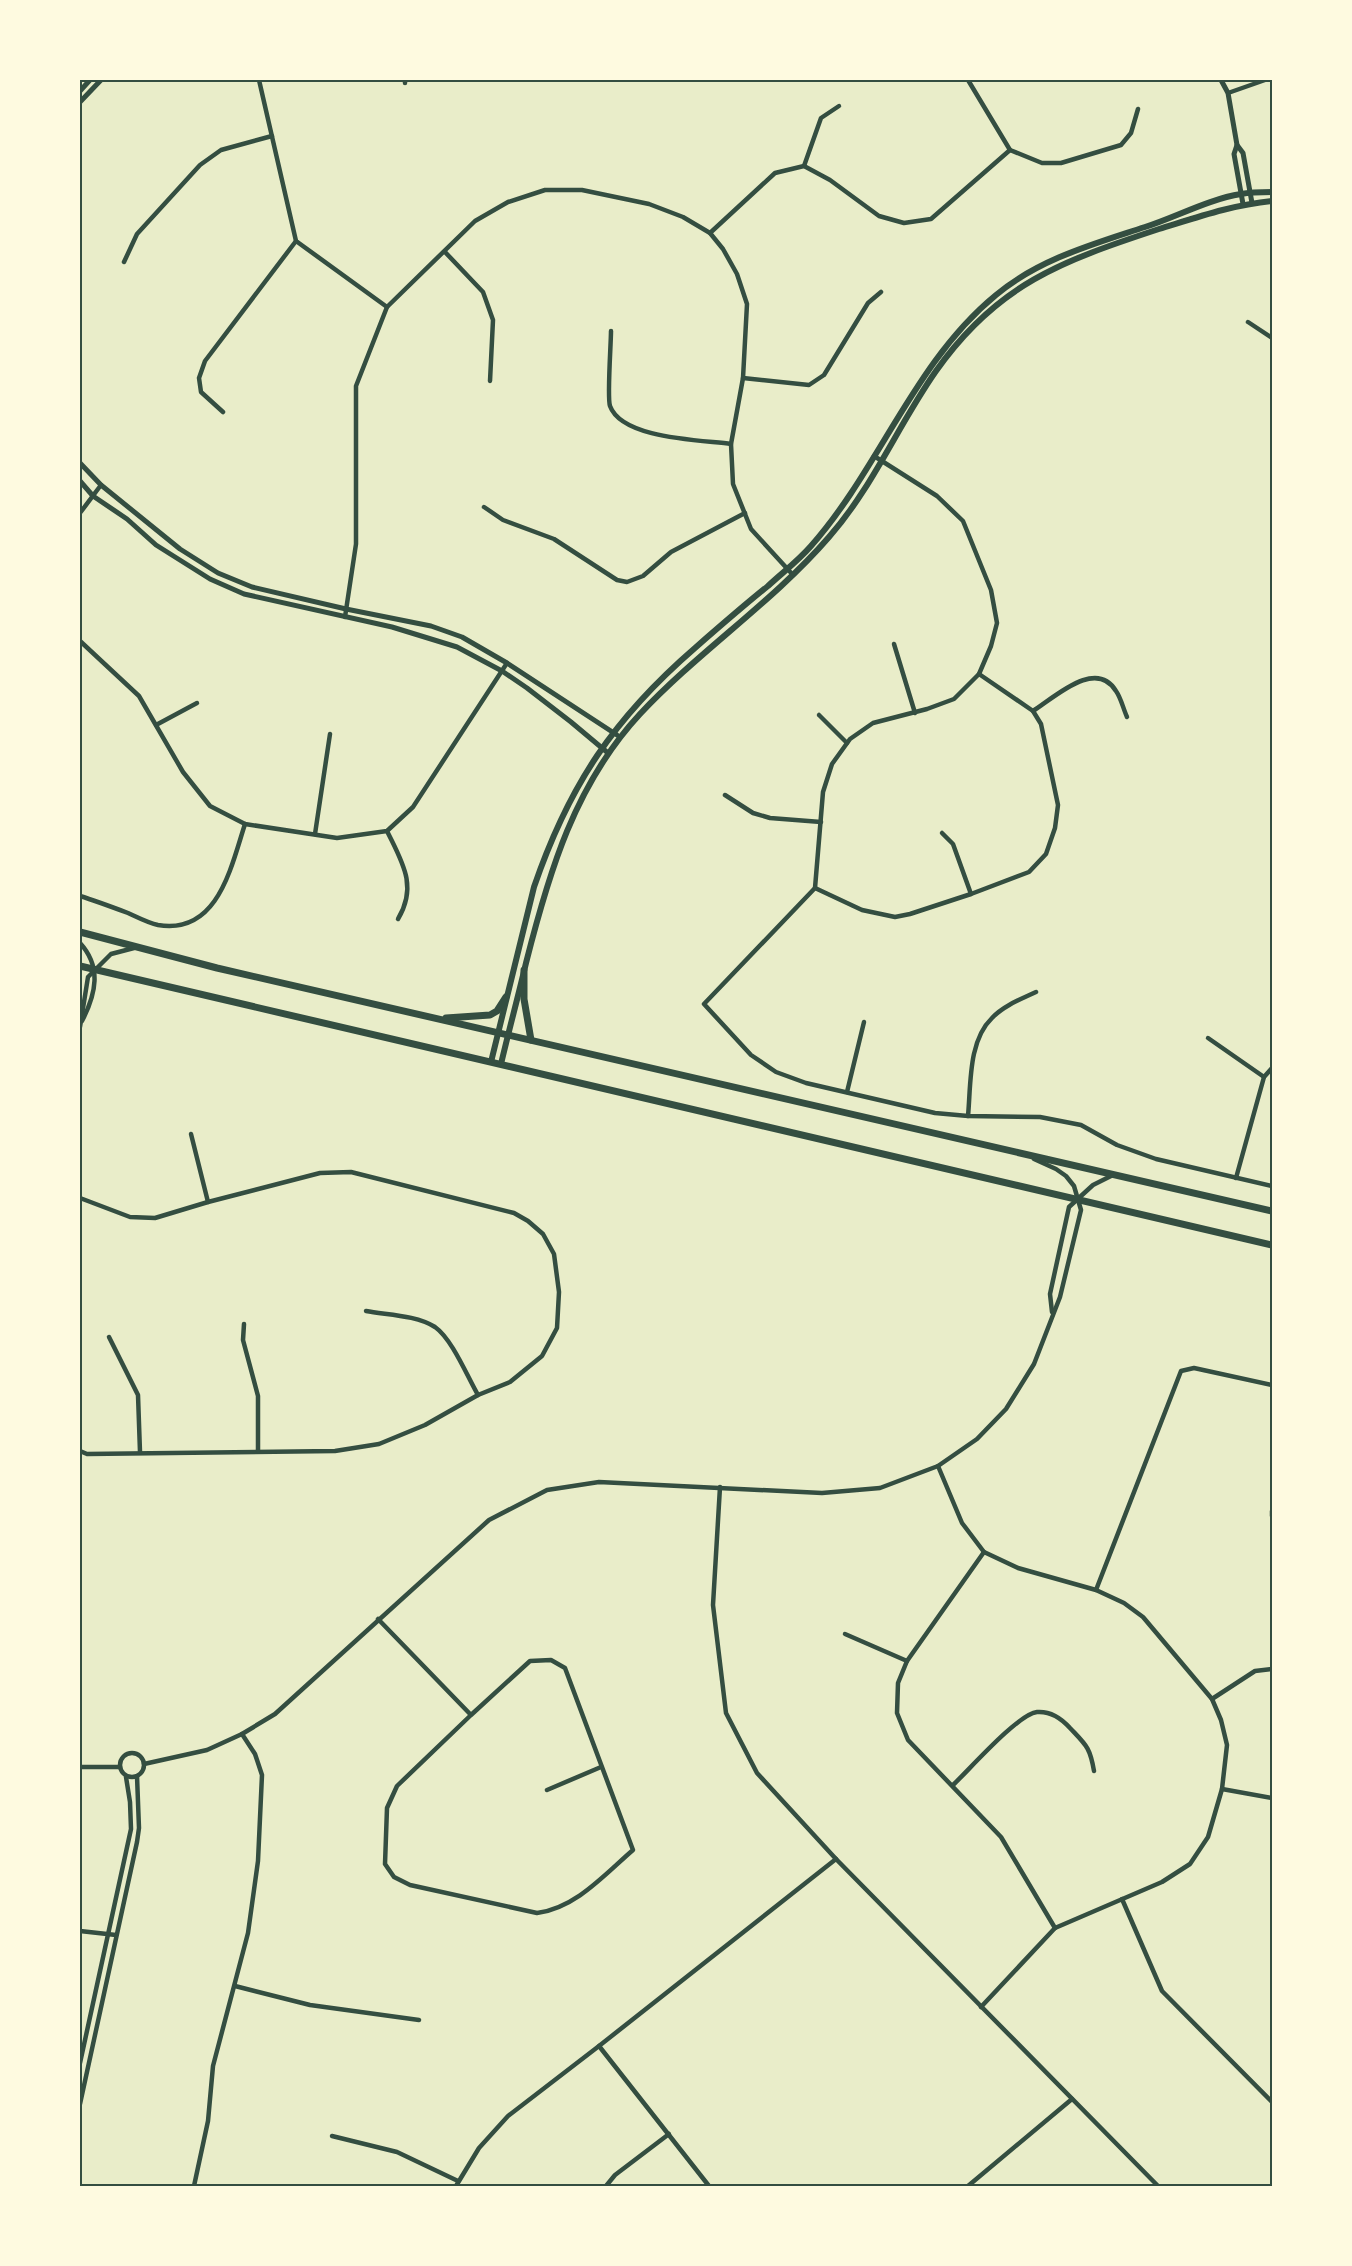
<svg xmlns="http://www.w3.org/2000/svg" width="1352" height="2266" viewBox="0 0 1352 2266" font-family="'Source Serif 4',serif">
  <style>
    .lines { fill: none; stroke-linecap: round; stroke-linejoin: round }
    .minor { stroke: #344e41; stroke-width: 4.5 }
    .tertiary { stroke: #344e41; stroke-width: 5 }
    .secondary { stroke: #344e41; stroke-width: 6 }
    .primary { stroke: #344e41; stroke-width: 7 }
    .neatline { fill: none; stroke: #344e41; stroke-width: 2 }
  </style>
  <rect width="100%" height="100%" fill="#e9edc9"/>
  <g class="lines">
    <g class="minor">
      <path d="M259,80L296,241L387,307"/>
      <path d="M405,80V83"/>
      <path d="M1228,93L1265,80"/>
      <path d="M1010,150L1042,163H1061L1121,145L1131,133L1138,109"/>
      <path d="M804,166L821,118L839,106"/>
      <path d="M710,233L775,173L804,166L830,180L879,216L904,223L931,219L1010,150L968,80"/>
      <path d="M445,252L483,292L493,320L490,381"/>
      <path d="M124,262L137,234L200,165L221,150L272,136"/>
      <path d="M1248,322L1272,338"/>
      <path d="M611,331C611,344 607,398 610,406C622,439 701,440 731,444"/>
      <path d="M743,378L809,385L824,375L868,303L881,292"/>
      <path d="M223,412L201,392L199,378L205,361L296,241"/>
      <path d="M874,456L937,496L963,521L991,590L997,623L991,646L979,674L954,699L927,709L873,723L850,739L832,764L823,792L815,888L704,1004L751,1055L776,1072L806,1083L935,1113L968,1116L1040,1117L1081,1125L1117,1145L1156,1159L1272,1186"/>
      <path d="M484,507L503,520L554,539L617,580L627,582L643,576L671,552L745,513"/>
      <path d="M80,513L101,485"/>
      <path d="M345,617L356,544V386L387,307L475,221L508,202L545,190H582L649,204L683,217L710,233L723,249L737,274L747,304L743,378L731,444L733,484L751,529L793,575"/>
      <path d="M80,641L139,696L183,772L210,806L245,824L337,838L387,831L413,807L507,663"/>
      <path d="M894,644L915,713"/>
      <path d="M1033,711C1055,697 1096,658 1116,691C1121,698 1123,708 1127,717"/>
      <path d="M819,715L847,743"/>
      <path d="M156,725L197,703"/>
      <path d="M725,795L753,813L770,818L821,822"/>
      <path d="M387,831C402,862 418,886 398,919"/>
      <path d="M942,833L953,844L971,894"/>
      <path d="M315,834L330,734"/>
      <path d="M815,888L862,910L895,917L910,914L971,894L1029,872L1046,854L1055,828L1058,805L1041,724L1033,711L979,674"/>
      <path d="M80,896C96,901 112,907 128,913C137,917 148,923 158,925C218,935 231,867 245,824"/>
      <path d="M80,943C102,967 96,994 82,1021"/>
      <path d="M80,1027L88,977L111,954L134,948"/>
      <path d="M1208,1038L1264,1077"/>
      <path d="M847,1092L864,1022"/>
      <path d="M968,1116C971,1085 968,1041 992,1018C1003,1006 1021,999 1036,992"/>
      <path d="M191,1134L208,1202"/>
      <path d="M1236,1178L1264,1077L1272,1068"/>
      <path d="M80,1198L130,1217L155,1218L208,1202L320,1173L351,1172L514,1213L528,1221L543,1234L554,1254L559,1292L557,1328L542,1356L510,1382L478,1395L425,1425L379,1444L335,1451L87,1454L80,1451"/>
      <path d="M366,1311C387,1315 416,1315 435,1327C452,1339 467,1376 478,1395"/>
      <path d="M1052,1312L1050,1294L1069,1207L1093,1185L1113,1175"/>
      <path d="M244,1324L243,1340L258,1396V1451"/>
      <path d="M109,1337L138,1395L140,1452"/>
      <path d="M938,1466L962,1523L984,1552L1018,1568L1096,1590L1124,1603L1143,1617L1212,1699L1221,1720L1227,1745L1222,1789L1208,1837L1190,1864L1162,1882L1055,1928L981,2007"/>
      <path d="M720,1487L713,1605L726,1713L757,1773L836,1859L1158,2186"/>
      <path d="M1272,1511V1516"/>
      <path d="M984,1552L907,1661L898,1683L897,1713L908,1740L1001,1837L1055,1928"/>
      <path d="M1096,1590L1181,1371L1194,1368L1272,1385"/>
      <path d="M378,1619L471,1715L397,1786L387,1808L385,1864L394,1877L410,1885L537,1913C576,1908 605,1874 633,1850L565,1668L551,1660L530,1661L471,1715"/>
      <path d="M845,1634L907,1661"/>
      <path d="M1212,1699L1255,1671L1272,1669"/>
      <circle cx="132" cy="1765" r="12"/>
      <path d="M144,1764L207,1750L242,1734L275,1714L489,1520L547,1490L599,1482L822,1493L880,1488L938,1466L977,1439L1006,1409L1034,1364L1060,1297L1081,1210L1074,1186L1066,1176L1056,1169L1034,1159"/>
      <path d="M80,1767H119"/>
      <path d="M953,1785C969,1770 1018,1714 1037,1712C1050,1711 1062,1719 1070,1728C1086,1745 1090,1747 1094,1771"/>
      <path d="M1222,1789L1272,1798"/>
      <path d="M547,1790L601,1767"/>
      <path d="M1122,1899L1162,1991L1272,2102"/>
      <path d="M80,1931L116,1935"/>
      <path d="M235,1986L310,2005L419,2020"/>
      <path d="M599,2046L709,2186"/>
      <path d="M80,2063L131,1829L130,1802L126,1777"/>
      <path d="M80,2104L137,1842L139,1828L137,1776"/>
      <path d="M332,2136L397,2152L458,2181"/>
      <path d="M194,2186L208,2121L213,2066L248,1933L258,1861L262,1775L255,1754L242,1734"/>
      <path d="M456,2186L479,2148L508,2116L599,2046L836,1859"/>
      <path d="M606,2186L615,2175L669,2134"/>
      <path d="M968,2186L1072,2099"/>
    </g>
    <g class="tertiary">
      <path d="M1221,80L1228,93L1237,145L1243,153L1252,203"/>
      <path d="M80,91L90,80"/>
      <path d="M80,102L101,80"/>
      <path d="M1237,145L1234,154L1243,204"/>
      <path d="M80,463L101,485L180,549L218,573L252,587L346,609L431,626L462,637L507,663L617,735"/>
      <path d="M80,481L93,496L127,519L156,545L210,579L244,594L392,627L457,647L502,671L527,688L571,722L608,753"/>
    </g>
    <g class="secondary">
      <path d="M491,1062L534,887C569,785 614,718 695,648C719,627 743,606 768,586C782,573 798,561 811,546C880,468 914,362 996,295C1039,259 1094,244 1145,227C1176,217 1209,199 1241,194C1251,192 1262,192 1272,192"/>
      <path d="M501,1064C509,1030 518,997 526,963C549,872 575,784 640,714C699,651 773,602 829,537C873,487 898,425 936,371C997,284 1062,261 1159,229C1198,217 1232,205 1272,201"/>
    </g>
    <g class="primary">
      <path d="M80,932L217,968L1272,1211"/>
      <path d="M80,966L1272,1245"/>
      <path d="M524,970V999L531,1040"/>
      <path d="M446,1018L490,1015L497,1011L506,997"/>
    </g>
  </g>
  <rect width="1352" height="2266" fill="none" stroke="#fefae0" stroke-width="162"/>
  <rect x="81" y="81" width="1190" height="2104" class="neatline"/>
</svg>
